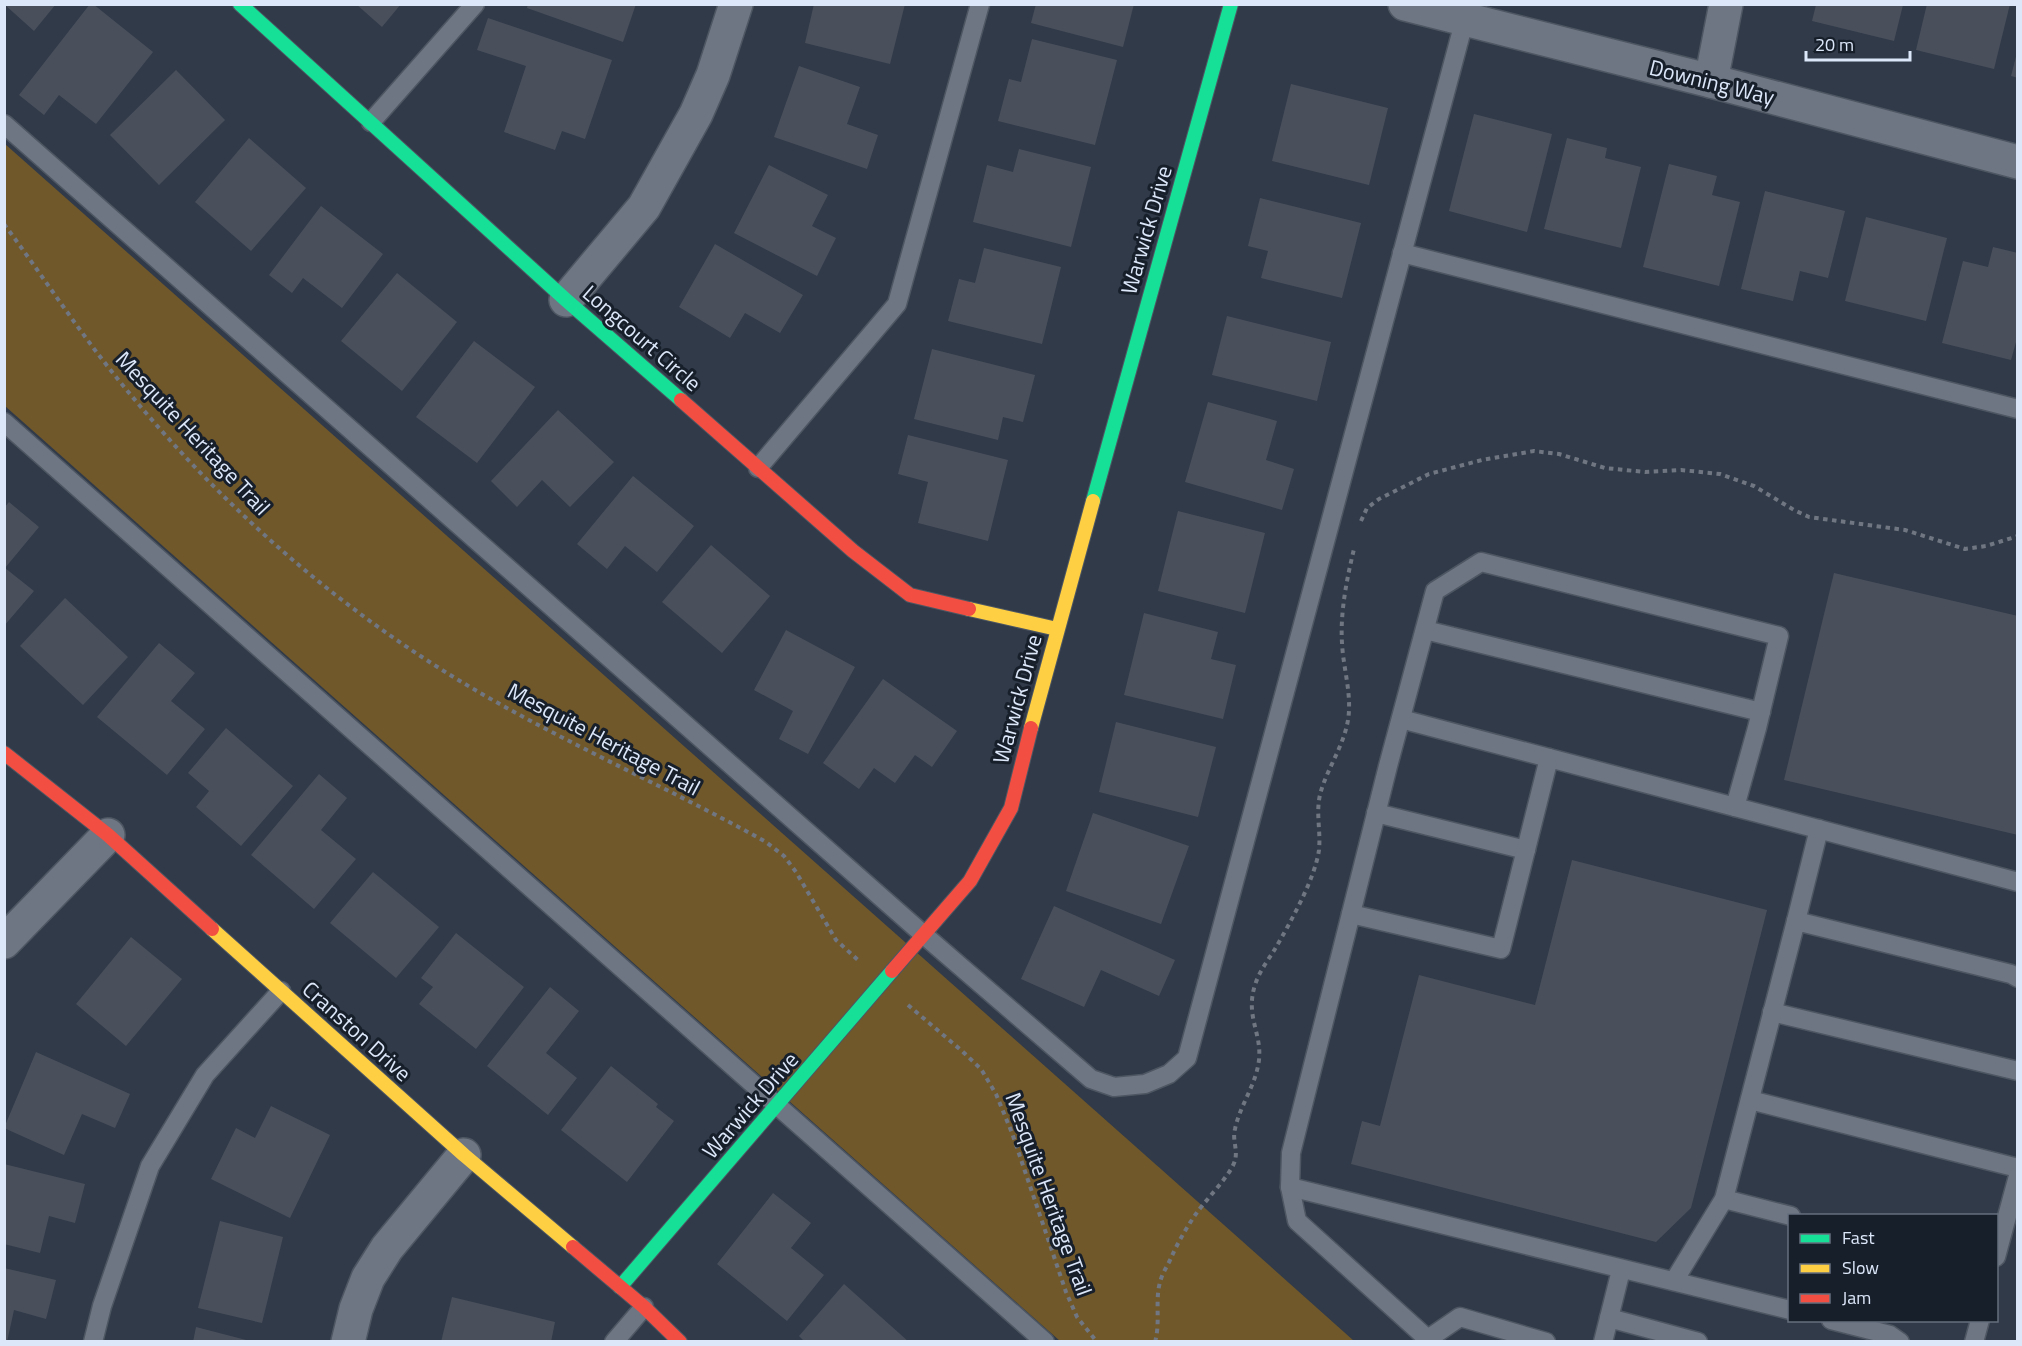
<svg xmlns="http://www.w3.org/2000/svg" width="2022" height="1346" viewBox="0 0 2022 1346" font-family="'Titillium Web',sans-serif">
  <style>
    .green { fill: #71582b }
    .building { fill: #4a4f5c }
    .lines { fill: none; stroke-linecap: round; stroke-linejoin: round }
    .lane-casing { stroke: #4d5662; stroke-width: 21 }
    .street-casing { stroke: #4d5662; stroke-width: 36 }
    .fast-casing { stroke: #4d5662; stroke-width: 16 }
    .slow-casing { stroke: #4d5662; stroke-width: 16 }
    .jam-casing { stroke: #4d5662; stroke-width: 16 }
    .path { stroke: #707782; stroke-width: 4; stroke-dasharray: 4.5 4.5; stroke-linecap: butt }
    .lane { stroke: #6f7683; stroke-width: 18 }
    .street { stroke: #6f7683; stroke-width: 33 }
    .fast { stroke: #16e098; stroke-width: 14 }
    .slow { stroke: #ffcf43; stroke-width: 14 }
    .jam { stroke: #f24e42; stroke-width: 14 }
    .labels { text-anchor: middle; stroke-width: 6; stroke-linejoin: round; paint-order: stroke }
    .street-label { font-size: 22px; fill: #dce7f9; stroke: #171f2b }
  </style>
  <rect width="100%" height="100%" fill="#303a48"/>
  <path class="green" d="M5,144L1233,1233L1354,1341H1060L5,406Z"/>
  <g class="building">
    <path d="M4,4H56L34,31Z"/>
    <path d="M90,4H93L153,52L96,124L59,95L44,115L19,95Z"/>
    <path d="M356,4H401L382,27Z"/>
    <path d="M528,4H636L623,42L527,8Z"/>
    <path d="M814,4H905L890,64L805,43Z"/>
    <path d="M1036,4H1134L1123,47L1031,23Z"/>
    <path d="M1927,4H2010L1994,69L1916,50Z"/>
    <path d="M1816,5H1903L1894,41L1812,21Z"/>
    <path d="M488,18L612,60L585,139L562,131L555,150L504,132L526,66L477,50Z"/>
    <path d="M1032,39L1117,60L1095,145L998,121L1009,79L1021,82Z"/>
    <path d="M2017,53H2018V78L2011,76Z"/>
    <path d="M799,66L860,87L847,124L878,135L867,169L774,137Z"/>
    <path d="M176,70L225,120L159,185L110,135Z"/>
    <path d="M1291,84L1388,108L1369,185L1272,161Z"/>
    <path d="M1474,114L1552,134L1527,232L1449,211Z"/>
    <path d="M249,138L306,188L251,251L195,202Z"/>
    <path d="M1567,138L1607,148L1605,158L1641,167L1621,248L1544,229Z"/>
    <path d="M1019,149L1091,167L1071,247L973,222L987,165L1013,172Z"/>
    <path d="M1669,164L1717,176L1712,195L1740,202L1719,286L1643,267Z"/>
    <path d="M769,165L828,195L812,226L836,238L817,276L734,233Z"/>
    <path d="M1765,191L1845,211L1828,278L1800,271L1793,301L1741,289Z"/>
    <path d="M1260,198L1361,223L1342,298L1261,278L1268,251L1248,246Z"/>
    <path d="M321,206L383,254L342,308L303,278L292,293L269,275Z"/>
    <path d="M1866,217L1947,238L1926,321L1845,301Z"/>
    <path d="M715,244L803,295L780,333L745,313L730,338L679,307Z"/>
    <path d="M1993,247L2018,253V335L2011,360L1942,343L1963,261L1988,267Z"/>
    <path d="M984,248L1061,267L1042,344L948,321L959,279L975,283Z"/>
    <path d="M397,273L457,322L402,391L341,341Z"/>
    <path d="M1227,316L1331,342L1317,401L1212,375Z"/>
    <path d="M474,341L535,387L477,463L416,417Z"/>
    <path d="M932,349L1035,375L1023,422L1003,417L998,440L914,419Z"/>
    <path d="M1208,402L1277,421L1266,460L1294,469L1282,510L1185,482Z"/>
    <path d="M558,410L614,462L570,507L542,480L517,507L491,481Z"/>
    <path d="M908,435L1008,460L988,541L918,523L928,482L898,474Z"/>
    <path d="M633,476L694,526L657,572L625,546L607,569L577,544Z"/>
    <path d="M9,502L39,527L5,568L34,591L4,626V508Z"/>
    <path d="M1178,511L1265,533L1245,613L1158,591Z"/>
    <path d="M711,545L770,596L722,653L662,602Z"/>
    <path d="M1834,573L2018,616V835L1784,780Z"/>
    <path d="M65,598L128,657L83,705L20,646Z"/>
    <path d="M1144,613L1218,632L1211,659L1236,665L1223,719L1124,695Z"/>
    <path d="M786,630L855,667L808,754L779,739L793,711L754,690Z"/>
    <path d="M159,643L195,673L171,701L205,729L167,775L97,717Z"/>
    <path d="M883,679L957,731L932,767L915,755L895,783L874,768L859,789L823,763Z"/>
    <path d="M1116,722L1216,747L1198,817L1099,792Z"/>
    <path d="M226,728L293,786L241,846L196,807L209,791L188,773Z"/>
    <path d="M319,774L347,798L321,830L356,859L314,909L251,855Z"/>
    <path d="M1093,813L1189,846L1161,924L1066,891Z"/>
    <path d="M1572,860L1767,910L1691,1208L1656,1242L1351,1164L1362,1121L1380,1126L1419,975L1535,1005Z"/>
    <path d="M373,872L439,927L396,978L330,923Z"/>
    <path d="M1054,906L1175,960L1159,996L1101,970L1084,1007L1021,979Z"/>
    <path d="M456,933L524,987L476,1049L419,1004L433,987L421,978Z"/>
    <path d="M131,937L182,979L126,1046L76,1004Z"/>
    <path d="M550,987L579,1011L546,1053L577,1078L548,1115L487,1066Z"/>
    <path d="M36,1052L130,1094L115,1128L82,1114L64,1155L4,1128Z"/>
    <path d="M611,1066L658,1104L656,1107L674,1121L627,1182L561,1130Z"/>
    <path d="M271,1106L330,1135L290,1218L211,1179L236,1128L255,1138Z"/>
    <path d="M4,1164L85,1184L75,1223L49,1216L40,1253L4,1244Z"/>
    <path d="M773,1193L811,1223L791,1248L824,1275L787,1321L717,1264Z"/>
    <path d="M220,1221L283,1237L262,1323L198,1308Z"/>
    <path d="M4,1268L56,1280L46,1319L14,1310L7,1342H4Z"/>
    <path d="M844,1284L909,1342H805L799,1336Z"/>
    <path d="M452,1297L555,1322L551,1342H441Z"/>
    <path d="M196,1327L250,1341V1342H193Z"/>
  </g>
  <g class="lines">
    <g class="lane-casing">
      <g id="lane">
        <path d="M371,122L475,4"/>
        <path d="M4,124L924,935L1091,1079L1114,1087L1145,1084L1169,1074L1187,1058L1467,11"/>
        <path d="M1402,253L2018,409"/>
        <path d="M4,422L1045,1342"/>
        <path d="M758,468L897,304L980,4"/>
        <path d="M1425,630L1761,712"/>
        <path d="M1401,719L1735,807"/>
        <path d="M1376,813L1526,850"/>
        <path d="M1351,914L1501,949L1549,758"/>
        <path d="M1796,921L1819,829"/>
        <path d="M1772,1012L2018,1071"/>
        <path d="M1750,1100L2018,1168"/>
        <path d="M1290,1187L1297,1221L1431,1342"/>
        <path d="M1724,1199L1791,1216"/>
        <path d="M1996,1257L2018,1176"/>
        <path d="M1674,1281L1724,1199L1796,921L2011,974L2018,978"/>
        <path d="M1790,1310L1290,1187L1291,1153L1388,766L1435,591L1481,562L1779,636L1757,728L1735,807L2018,882"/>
        <path d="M1609,1318L1698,1342"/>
        <path d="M1831,1320L1890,1335L1900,1342"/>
        <path d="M1428,1339L1460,1317L1546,1342"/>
        <path d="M93,1342L102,1306L150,1166L205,1075L281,991"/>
        <path d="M614,1342L644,1307"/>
        <path d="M1603,1342L1621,1270"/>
        <path d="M1974,1342L1980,1320"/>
      </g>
    </g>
    <g class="street-casing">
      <g id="street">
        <path d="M1405,4L1711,81L2018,162"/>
        <path d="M1711,81L1726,4"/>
        <path d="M566,300L644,207L696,114L713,75L736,4"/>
        <path d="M4,942L108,835"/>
        <path d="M348,1342L356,1309L368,1278L387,1248L464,1155"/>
      </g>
    </g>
    <g class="fast-casing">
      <g id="fast">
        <path d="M240,4L566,300L681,400"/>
        <path d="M1093,501L1231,4"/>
        <path d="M620,1287L892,971"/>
      </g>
    </g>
    <g class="slow-casing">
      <g id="slow">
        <path d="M969,609L1057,629"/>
        <path d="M1031,728L1093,501"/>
        <path d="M212,929L464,1155L573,1247"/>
      </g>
    </g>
    <g class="jam-casing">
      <g id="jam">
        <path d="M681,400L853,551L910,595L969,609"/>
        <path d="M4,753L108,835L212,929"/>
        <path d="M892,971L970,881L1011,808L1031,728"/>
        <path d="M573,1247L644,1307L680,1342"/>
      </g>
    </g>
    <g class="path">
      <path d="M4,224C36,267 66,312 98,354C189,472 298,576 422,657C531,729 653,779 766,842L784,856L796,872L836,940L858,960"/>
      <path d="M1361,521L1367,508L1379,499L1429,474L1482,460L1534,451L1559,454L1605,468L1645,472L1681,470L1720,474L1754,486L1794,510L1809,517L1905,530L1965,549L1986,546L2018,536"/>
      <path d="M908,1005L962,1051L981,1069L996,1094L1012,1133L1066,1292L1077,1317L1097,1342"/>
      <path d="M1155,1342C1161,1321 1154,1299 1161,1279C1163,1272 1168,1265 1171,1258C1178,1242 1188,1225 1198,1211C1206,1200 1233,1172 1235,1160C1238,1150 1232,1139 1235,1129C1240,1105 1256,1085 1259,1060C1262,1033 1245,1016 1255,985C1259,972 1268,960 1275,949C1290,923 1315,879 1319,850C1321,830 1315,811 1321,791C1329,764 1348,740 1349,710C1350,688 1343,665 1342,643C1340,612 1347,578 1354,549"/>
    </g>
    <use href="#lane" class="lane"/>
    <use href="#street" class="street"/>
    <use href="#fast" class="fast"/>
    <use href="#slow" class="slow"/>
    <use href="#jam" class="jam"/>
  </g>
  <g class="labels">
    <g class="street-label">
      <text transform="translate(1712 82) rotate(14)" y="8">Downing Way</text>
      <text transform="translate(1146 230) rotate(-74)" y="8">Warwick Drive</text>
      <text transform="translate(642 338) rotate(41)" y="8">Longcourt Circle</text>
      <text transform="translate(193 433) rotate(47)" y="8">Mesquite Heritage Trail</text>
      <text transform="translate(1017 699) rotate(-75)" y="8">Warwick Drive</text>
      <text transform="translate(604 739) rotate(28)" y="8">Mesquite Heritage Trail</text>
      <text transform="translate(357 1031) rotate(42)" y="8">Cranston Drive</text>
      <text transform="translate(750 1105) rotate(-49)" y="8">Warwick Drive</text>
      <text transform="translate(1049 1194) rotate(70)" y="8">Mesquite Heritage Trail</text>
    </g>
  </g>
  <rect width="2022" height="1346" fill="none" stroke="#dce7f9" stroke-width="12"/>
  <rect x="1788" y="1214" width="210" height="108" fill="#171f2b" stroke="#666f7d" stroke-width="1.5"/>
  <rect x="1800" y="1234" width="30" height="9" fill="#16e098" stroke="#666f7d" stroke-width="1.5"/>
  <text x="1842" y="1244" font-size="18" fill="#dce7f9">Fast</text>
  <rect x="1800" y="1264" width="30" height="9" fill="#ffcf43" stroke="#666f7d" stroke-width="1.5"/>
  <text x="1842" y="1274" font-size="18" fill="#dce7f9">Slow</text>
  <rect x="1800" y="1294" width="30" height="9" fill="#f24e42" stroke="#666f7d" stroke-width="1.5"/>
  <text x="1842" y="1304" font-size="18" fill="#dce7f9">Jam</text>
  <path d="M1806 51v9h104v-9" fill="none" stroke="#dce7f9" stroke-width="3"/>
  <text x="1815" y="51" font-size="18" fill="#dce7f9" stroke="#171f2b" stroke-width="4.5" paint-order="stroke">20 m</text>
</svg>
